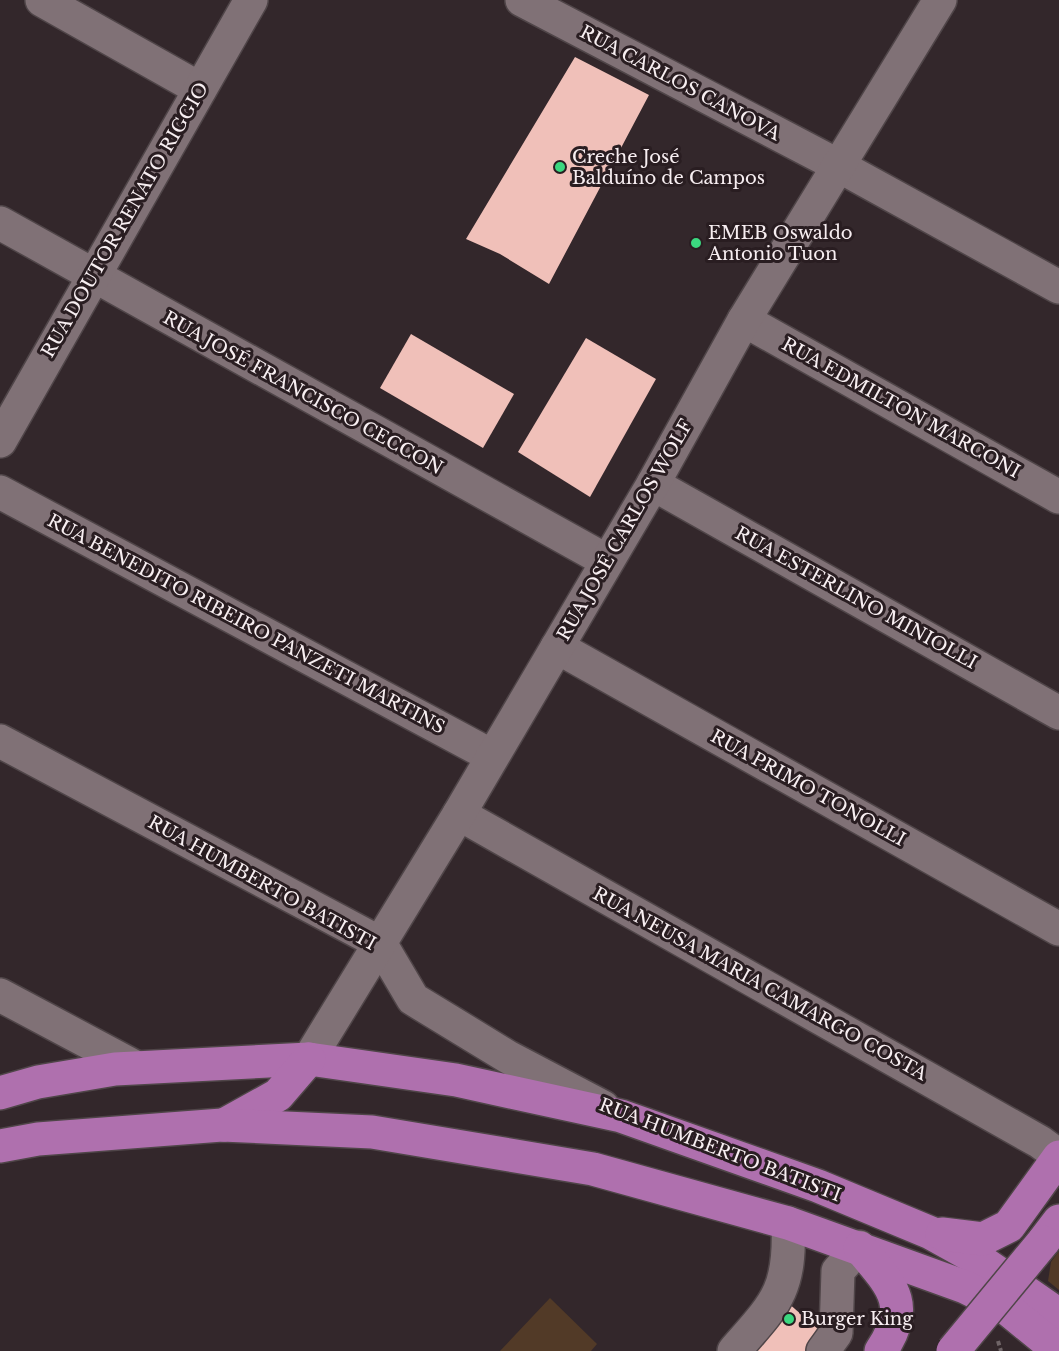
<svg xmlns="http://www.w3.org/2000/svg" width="1059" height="1351" viewBox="0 0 1059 1351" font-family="'Libre Baskerville',serif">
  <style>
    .green { fill: #523a27 }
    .building { fill: #f0c0b9 }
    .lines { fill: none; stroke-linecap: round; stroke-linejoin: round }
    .minor-casing { stroke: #4f4548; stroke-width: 36 }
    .major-casing { stroke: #4f4548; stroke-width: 36 }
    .path { stroke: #6f6467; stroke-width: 4; stroke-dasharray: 4.5 3; stroke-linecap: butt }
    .minor { stroke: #807176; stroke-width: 33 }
    .major { stroke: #af70ae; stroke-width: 33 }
    .major-bridge-casing { stroke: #4f4548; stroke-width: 36; stroke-linecap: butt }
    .major-bridge { stroke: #af70ae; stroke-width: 33 }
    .poi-dot { fill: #3bd77f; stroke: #291d21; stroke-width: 2 }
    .labels { text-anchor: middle; stroke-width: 6; stroke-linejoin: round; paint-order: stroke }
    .street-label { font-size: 18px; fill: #f7eef1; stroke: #291d21 }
    .poi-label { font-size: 18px; fill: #f7eef1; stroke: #291d21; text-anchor: start }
  </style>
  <rect width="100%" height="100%" fill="#33272b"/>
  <g class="green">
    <path d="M1059,1251V1290L1048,1281L1051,1262Z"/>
    <path d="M550,1298L597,1344L591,1351H500Z"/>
  </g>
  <g class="building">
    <path d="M575,57L649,95L549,284L500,254L466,239Z"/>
    <path d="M411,334L514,394L483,448L380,388Z"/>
    <path d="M586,338L656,379L590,497L518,452Z"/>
    <path d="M787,1302L827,1337L814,1351H742Z"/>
  </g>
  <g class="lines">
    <g class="minor-casing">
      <g id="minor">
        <path d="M42,0L200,89"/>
        <path d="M522,0L839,166L1059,287"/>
        <path d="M0,223L607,561"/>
        <path d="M744,320L1059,497"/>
        <path d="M0,441L251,0"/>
        <path d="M653,484L1059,713"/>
        <path d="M0,492L492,756"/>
        <path d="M557,647L1059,929"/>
        <path d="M0,741L380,943L413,999L508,1057L603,1107"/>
        <path d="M459,814L1040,1142L1059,1156"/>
        <path d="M0,995L135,1067"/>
        <path d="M309,1059L459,814L653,484L744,320L940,0"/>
        <path d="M734,1351C776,1303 791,1291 788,1223"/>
        <path d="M823,1351L836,1333L838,1271L859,1247"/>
      </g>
    </g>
    <g class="major-casing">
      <g id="major">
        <path d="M0,1093L38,1082L115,1069L309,1059L456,1080L621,1116L818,1186L931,1233L981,1261L1059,1315"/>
        <path d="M224,1125L278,1095L309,1059"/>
        <path d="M0,1146L38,1139L222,1125L372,1132L593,1169L788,1223L965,1287L1005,1307L1059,1351"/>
        <path d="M942,1234L983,1239L1009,1226L1059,1157"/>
        <path d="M1043,1242L1059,1221"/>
        <path d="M860,1248C891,1285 913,1304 881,1351"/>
      </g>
    </g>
    <path class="path" d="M998,1341L1001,1351"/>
    <use href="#minor" class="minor"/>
    <use href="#major" class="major"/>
    <g class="major-bridge-casing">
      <path id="major-bridge" d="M953,1351L1043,1242"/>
    </g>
    <use href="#major-bridge" class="major-bridge"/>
  </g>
  <g class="poi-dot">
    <circle cx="560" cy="167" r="6"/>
    <circle cx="696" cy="243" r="6"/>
    <circle cx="789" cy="1319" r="6"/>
  </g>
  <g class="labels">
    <g class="street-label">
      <text transform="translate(680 83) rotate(28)" y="6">RUA CARLOS CANOVA</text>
      <text transform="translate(125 220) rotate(-60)" y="6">RUA DOUTOR RENATO RIGGIO</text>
      <text transform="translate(303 393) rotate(29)" y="6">RUA JOSÉ FRANCISCO CECCON</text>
      <text transform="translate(901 408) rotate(29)" y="6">RUA EDMILTON MARCONI</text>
      <text transform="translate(625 530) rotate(-60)" y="6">RUA JOSÉ CARLOS WOLF</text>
      <text transform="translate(856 598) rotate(29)" y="6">RUA ESTERLINO MINIOLLI</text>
      <text transform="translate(246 624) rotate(28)" y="6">RUA BENEDITO RIBEIRO PANZETI MARTINS</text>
      <text transform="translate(808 788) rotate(29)" y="6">RUA PRIMO TONOLLI</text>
      <text transform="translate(262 883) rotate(29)" y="6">RUA HUMBERTO BATISTI</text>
      <text transform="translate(760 984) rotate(29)" y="6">RUA NEUSA MARIA CAMARGO COSTA</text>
      <text transform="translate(720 1150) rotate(21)" y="6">RUA HUMBERTO BATISTI</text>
    </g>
    <g class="poi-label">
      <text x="572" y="163">Creche José<tspan x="572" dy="21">Balduíno de Campos</tspan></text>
      <text x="708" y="239">EMEB Oswaldo<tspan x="708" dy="21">Antonio Tuon</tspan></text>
      <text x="801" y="1325">Burger King</text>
    </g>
  </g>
</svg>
